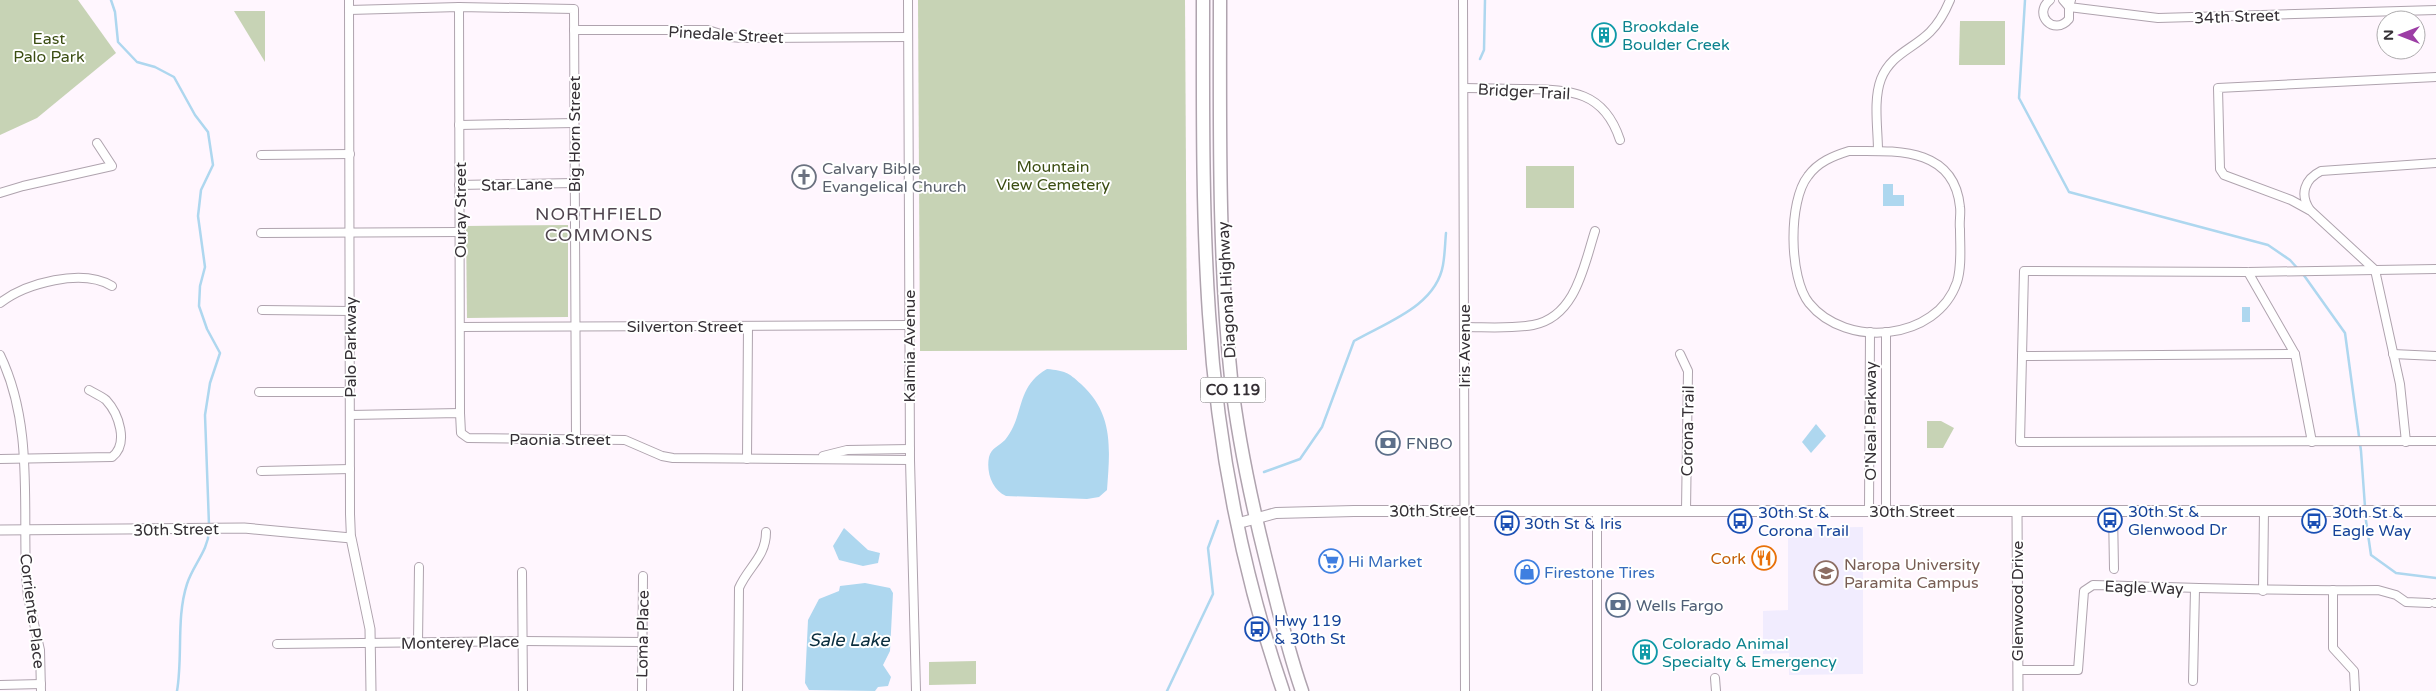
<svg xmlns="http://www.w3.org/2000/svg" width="2436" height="691" viewBox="0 0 2436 691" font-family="'Varela Round',sans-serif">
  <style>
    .education { fill: #f1ecfe }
    .green { fill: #c7d3b5 }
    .water { fill: #aed7ef }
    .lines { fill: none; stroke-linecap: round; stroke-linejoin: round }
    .stream { stroke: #aed7ef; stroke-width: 2.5 }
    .minor-casing { stroke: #afa3ae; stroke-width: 10 }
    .tertiary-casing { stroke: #afa3ae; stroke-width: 11 }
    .secondary-casing { stroke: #afa3ae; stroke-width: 12 }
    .trunk-casing { stroke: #afa3ae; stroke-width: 15 }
    .minor { stroke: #fff; stroke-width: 8 }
    .tertiary { stroke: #fff; stroke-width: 9 }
    .secondary { stroke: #fff; stroke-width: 10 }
    .trunk { stroke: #fff; stroke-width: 12 }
    .labels { text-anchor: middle; stroke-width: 4; stroke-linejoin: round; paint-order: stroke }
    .shield { fill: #fff; stroke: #726e72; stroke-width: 1 }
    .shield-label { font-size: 15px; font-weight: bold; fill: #353035 }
    .street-label { font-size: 16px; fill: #353035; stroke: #fff }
    .culture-label { font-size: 16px; fill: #0d838f; stroke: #fff; text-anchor: start }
    .park-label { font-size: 16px; fill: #3b4d12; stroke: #fff }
    .worship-label { font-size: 16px; fill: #5b616d; stroke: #fff; text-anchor: start }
    .service-label { font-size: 16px; fill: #4e5e75; stroke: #fff; text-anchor: start }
    .transit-label { font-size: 16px; fill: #164399; stroke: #fff; text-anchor: start }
    .food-label { font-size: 16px; fill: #c56008; stroke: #fff; text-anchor: end }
    .shop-label { font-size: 16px; fill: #366cbe; stroke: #fff; text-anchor: start }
    .education-label { font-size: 16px; fill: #785e54; stroke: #fff; text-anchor: start }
    .neighbourhood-label { font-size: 18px; letter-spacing: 1px; fill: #4f444e; stroke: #fff }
    .water-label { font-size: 18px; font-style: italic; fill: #092d3e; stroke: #fff }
  </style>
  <rect width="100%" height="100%" fill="#fff6fe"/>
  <path class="education" d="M1863,527V674L1789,675V653L1763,654V611L1788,610V528Z"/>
  <g class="green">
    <path d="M0,0H78L116,53L37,118L0,135Z"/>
    <path d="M918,0H1185L1187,350L920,351Z"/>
    <path d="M234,11H265V62Z"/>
    <path d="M1960,21H2005V65H1959Z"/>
    <rect x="1526" y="166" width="48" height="42"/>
    <path d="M568,225V317L467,318L466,226Z"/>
    <path d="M1927,421H1941L1954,428L1943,448H1927Z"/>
    <path d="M976,661V684L929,685V662Z"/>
  </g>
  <g class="water">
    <path d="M1883,184H1893V195H1904V206H1883Z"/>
    <rect x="2242" y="307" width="8" height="15"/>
    <path d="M1047,369C1065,371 1068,372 1081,384C1114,414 1110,449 1107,490L1099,497L1087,499L1006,496C992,490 986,472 989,457C991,448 999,446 1005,440C1025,416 1015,387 1047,369Z"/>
    <path d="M1816,424L1826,436L1811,453L1802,442Z"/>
    <path d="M844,528L868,550L880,553L878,563L863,566L839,560L833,546Z"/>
    <path d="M865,583L890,588L893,593L890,651L883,665L891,677L888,686L878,687L875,691L809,690L805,683L808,620L819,599L839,591L840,586Z"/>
  </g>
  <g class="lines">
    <g class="stream">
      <path d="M111,0L115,12L118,42L137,62L155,67L174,77L195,115L208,132L213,165L201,190L198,216L205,267L200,286L199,306L207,329L220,353L210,383L205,415L209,525"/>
      <path d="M2025,0L2019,98L2069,192L2268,245L2290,260L2299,270"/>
      <path d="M1480,59L1484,50L1485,0"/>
      <path d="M2303,274L2345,333L2361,451L2365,507"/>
      <path d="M1264,472L1300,459L1322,427L1354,341C1387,322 1436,306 1443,265C1445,254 1445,243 1446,233"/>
      <path d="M2365,514L2371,555L2396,573L2436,578"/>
      <path d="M177,691C183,656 176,618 187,584C193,565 208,551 209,531"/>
      <path d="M1167,691L1213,594L1208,548L1218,521"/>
    </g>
    <g class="minor-casing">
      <g id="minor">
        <path d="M349,0L350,514L351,538"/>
        <path d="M908,0L910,460L916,691"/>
        <path d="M1463,0L1465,691"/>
        <path d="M2050,0C2032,14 2054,37 2069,19V7L2063,0"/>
        <path d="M2071,0L2069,7L2158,18L2436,10"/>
        <path d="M459,7L460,413"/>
        <path d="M349,10L459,7L574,9L576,439"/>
        <path d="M574,30H708L730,37L743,38L908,37"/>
        <path d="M1464,88C1485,88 1506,89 1527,89C1571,90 1604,91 1620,140"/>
        <path d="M459,125L574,123"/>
        <path d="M1849,151C1894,151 1954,146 1960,207C1961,214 1959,222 1960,229C1960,247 1962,266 1957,282C1937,341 1846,349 1809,303C1789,278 1788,201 1808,176C1818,162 1833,156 1849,151Z"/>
        <path d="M1878,151C1878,129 1873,100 1881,79C1891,54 1913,49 1930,32C1939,23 1945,12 1950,0"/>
        <path d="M261,155L350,154"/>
        <path d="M459,185L574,183"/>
        <path d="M0,193L23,186L112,166L97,143"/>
        <path d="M2310,210C2299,194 2305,179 2321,171L2436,163"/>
        <path d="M261,233L460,232"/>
        <path d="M2436,269L2248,272L2024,271L2020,442L2436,441"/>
        <path d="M2248,272L2295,354L2312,442"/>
        <path d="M0,303C26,283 82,268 112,286"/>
        <path d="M262,310L350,311"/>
        <path d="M460,327L909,325"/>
        <path d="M1464,327C1487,327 1511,329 1533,325C1576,317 1584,265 1595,231"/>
        <path d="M1886,332V511"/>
        <path d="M1680,354L1688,371L1686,511"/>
        <path d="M2393,354L2436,356"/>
        <path d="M0,355C33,423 23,501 26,575L28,597L40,650L41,691"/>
        <path d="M2022,356L2295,354"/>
        <path d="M259,392H349"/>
        <path d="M350,415L460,413L461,433L468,438L625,440L662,456L673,458L910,460"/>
        <path d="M2406,442L2400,384L2375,270L2311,211L2291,200L2224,175L2220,169L2218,88L2436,77"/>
        <path d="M823,456L847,450L910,449"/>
        <path d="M0,459L112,457C129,444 119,414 106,400C101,396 94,393 89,390"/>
        <path d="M747,459L748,326"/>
        <path d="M261,471L350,469"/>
        <path d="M1597,510V691"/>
        <path d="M1869,511L1870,332"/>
        <path d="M2113,511L2114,569"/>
        <path d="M522,572L523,691"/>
        <path d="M2333,590V648L2354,671L2355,691"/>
        <path d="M2263,591L2264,510"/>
        <path d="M2435,603H2436"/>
        <path d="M418,642L419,567"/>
        <path d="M277,644L523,641L643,642"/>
        <path d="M2018,670H2078L2084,591L2093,585C2188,588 2283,591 2378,590L2396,595L2406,602L2429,603"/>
        <path d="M1715,678L1716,691"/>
        <path d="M2193,681L2195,589"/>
        <path d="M0,685L41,684"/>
        <path d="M642,691L643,576"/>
        <path d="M738,691L739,588C748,567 766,557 766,532"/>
      </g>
    </g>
    <g class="tertiary-casing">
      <g id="tertiary">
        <path d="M2017,511L2018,691"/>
        <path d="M0,530L244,528L351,538L370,629L371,691"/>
      </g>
    </g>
    <g class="secondary-casing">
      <path id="secondary" d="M1239,523L1276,513L1354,511H2436"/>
    </g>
    <g class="trunk-casing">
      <g id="trunk">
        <path d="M1203,0C1203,104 1202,210 1209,314C1217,441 1242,571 1283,691"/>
        <path d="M1220,0C1220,126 1218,253 1231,378C1238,439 1251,500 1266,560C1277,604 1287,648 1302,691"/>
      </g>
    </g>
    <use href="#minor" class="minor"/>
    <use href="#tertiary" class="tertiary"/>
    <use href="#secondary" class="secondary"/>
    <use href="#trunk" class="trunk"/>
  </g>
  <defs>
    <g id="building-ring" transform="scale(1.25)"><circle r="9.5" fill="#fff" stroke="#0f9aa8" stroke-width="1.5"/><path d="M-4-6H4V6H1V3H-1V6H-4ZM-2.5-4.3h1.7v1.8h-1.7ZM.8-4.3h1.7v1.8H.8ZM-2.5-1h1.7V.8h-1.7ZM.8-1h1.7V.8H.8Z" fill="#0f9aa8"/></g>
    <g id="church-ring" transform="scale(1.25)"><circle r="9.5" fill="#fff" stroke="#6b7280" stroke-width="1.5"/><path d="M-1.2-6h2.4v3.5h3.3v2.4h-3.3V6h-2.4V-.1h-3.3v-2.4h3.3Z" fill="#6b7280"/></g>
    <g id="bank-ring" transform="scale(1.25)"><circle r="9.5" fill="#fff" stroke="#5c6f8a" stroke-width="1.5"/><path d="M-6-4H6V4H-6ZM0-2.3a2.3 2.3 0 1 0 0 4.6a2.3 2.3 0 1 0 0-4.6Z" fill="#5c6f8a"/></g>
    <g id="bus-ring" transform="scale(1.25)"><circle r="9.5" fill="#fff" stroke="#1a4fb4" stroke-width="1.5"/><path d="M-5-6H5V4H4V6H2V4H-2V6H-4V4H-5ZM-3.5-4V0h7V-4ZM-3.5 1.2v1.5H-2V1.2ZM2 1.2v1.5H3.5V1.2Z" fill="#1a4fb4"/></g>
    <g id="restaurant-ring" transform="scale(1.25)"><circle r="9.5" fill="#fff" stroke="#e8710a" stroke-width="1.5"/><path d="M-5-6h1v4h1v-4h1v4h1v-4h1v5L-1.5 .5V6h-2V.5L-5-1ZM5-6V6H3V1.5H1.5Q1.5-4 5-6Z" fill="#e8710a"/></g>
    <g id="supermarket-ring" transform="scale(1.25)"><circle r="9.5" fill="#fff" stroke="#3f7fe0" stroke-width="1.5"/><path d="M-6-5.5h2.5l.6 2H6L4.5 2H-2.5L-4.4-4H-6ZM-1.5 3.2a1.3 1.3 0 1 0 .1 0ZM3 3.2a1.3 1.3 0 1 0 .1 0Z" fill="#3f7fe0"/></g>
    <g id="shop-ring" transform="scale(1.25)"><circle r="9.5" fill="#fff" stroke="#3f7fe0" stroke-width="1.5"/><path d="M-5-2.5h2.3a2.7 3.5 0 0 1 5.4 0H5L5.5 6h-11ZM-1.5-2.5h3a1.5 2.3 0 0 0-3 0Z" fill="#3f7fe0"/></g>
    <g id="university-ring" transform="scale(1.25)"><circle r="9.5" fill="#fff" stroke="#8d6e63" stroke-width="1.5"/><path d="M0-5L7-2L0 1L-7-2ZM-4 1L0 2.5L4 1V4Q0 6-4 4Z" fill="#8d6e63"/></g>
  </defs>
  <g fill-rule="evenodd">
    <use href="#building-ring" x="1604" y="35"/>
    <use href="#church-ring" x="804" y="177"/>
    <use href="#bank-ring" x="1388" y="443"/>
    <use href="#bus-ring" x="2110" y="520"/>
    <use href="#bus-ring" x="1740" y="521"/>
    <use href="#bus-ring" x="2314" y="521"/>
    <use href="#bus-ring" x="1507" y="523"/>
    <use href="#restaurant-ring" x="1764" y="558"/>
    <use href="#supermarket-ring" x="1331" y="561"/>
    <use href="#shop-ring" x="1527" y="572"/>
    <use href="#university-ring" x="1826" y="573"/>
    <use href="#bank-ring" x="1618" y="605"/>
    <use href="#bus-ring" x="1257" y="629"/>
    <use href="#building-ring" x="1645" y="652"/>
  </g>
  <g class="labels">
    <rect class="shield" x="1200.5" y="377.5" width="65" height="25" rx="4"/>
    <g class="shield-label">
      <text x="1233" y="395">CO 119</text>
    </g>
    <g class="street-label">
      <text transform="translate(2237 16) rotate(-2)" y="6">34th Street</text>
      <text transform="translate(726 34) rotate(3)" y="6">Pinedale Street</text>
      <text transform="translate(1524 91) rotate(3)" y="6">Bridger Trail</text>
      <text transform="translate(574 134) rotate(-90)" y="6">Big Horn Street</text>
      <text transform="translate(517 184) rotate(-1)" y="6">Star Lane</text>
      <text transform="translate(460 210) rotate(-90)" y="6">Ouray Street</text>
      <text transform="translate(1226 290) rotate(-93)" y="6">Diagonal Highway</text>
      <text x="685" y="332">Silverton Street</text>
      <text transform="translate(909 346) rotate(-90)" y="6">Kalmia Avenue</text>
      <text transform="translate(1464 346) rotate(-90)" y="6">Iris Avenue</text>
      <text transform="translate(350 347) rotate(-90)" y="6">Palo Parkway</text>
      <text transform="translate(1870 421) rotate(-90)" y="6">O'Neal Parkway</text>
      <text transform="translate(1687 431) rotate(-89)" y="6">Corona Trail</text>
      <text x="560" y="445">Paonia Street</text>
      <text transform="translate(1432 510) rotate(-1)" y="6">30th Street</text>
      <text x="1912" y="517">30th Street</text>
      <text transform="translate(176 529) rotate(-1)" y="6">30th Street</text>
      <text transform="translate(2144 587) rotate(2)" y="6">Eagle Way</text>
      <text transform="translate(2017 601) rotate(-90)" y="6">Glenwood Drive</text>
      <text transform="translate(33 611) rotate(83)" y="6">Corriente Place</text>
      <text transform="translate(642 634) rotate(-89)" y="6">Loma Place</text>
      <text transform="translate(460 642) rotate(-1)" y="6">Monterey Place</text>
    </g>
    <g class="culture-label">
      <text x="1622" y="32">Brookdale<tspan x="1622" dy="18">Boulder Creek</tspan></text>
      <text x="1662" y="649">Colorado Animal<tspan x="1662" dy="18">Specialty &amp; Emergency</tspan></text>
    </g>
    <g class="park-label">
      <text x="49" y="44">East<tspan x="49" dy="18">Palo Park</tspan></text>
      <text x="1053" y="172">Mountain<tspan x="1053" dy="18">View Cemetery</tspan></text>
    </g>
    <g class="worship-label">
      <text x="822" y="174">Calvary Bible<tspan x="822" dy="18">Evangelical Church</tspan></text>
    </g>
    <g class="service-label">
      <text x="1406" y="449">FNBO</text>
      <text x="1636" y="611">Wells Fargo</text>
    </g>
    <g class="transit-label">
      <text x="2128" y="517">30th St &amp;<tspan x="2128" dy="18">Glenwood Dr</tspan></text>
      <text x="1758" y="518">30th St &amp;<tspan x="1758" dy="18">Corona Trail</tspan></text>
      <text x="2332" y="518">30th St &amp;<tspan x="2332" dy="18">Eagle Way</tspan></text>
      <text x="1524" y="529">30th St &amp; Iris</text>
      <text x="1274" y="626">Hwy 119<tspan x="1274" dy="18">&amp; 30th St</tspan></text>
    </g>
    <g class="food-label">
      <text x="1746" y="564">Cork</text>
    </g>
    <g class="shop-label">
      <text x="1348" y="567">Hi Market</text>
      <text x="1544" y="578">Firestone Tires</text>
    </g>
    <g class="education-label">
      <text x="1844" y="570">Naropa University<tspan x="1844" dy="18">Paramita Campus</tspan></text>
    </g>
    <g class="neighbourhood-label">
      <text x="599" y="220">NORTHFIELD<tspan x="599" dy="21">COMMONS</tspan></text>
    </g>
    <g class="water-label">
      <text x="849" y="646">Sale Lake</text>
    </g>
  </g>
  <g transform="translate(2401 35) rotate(270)"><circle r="24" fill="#ffffff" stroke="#aeacae"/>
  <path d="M0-4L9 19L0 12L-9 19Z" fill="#9c3da5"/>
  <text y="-8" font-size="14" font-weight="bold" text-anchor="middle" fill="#353035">N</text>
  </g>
</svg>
